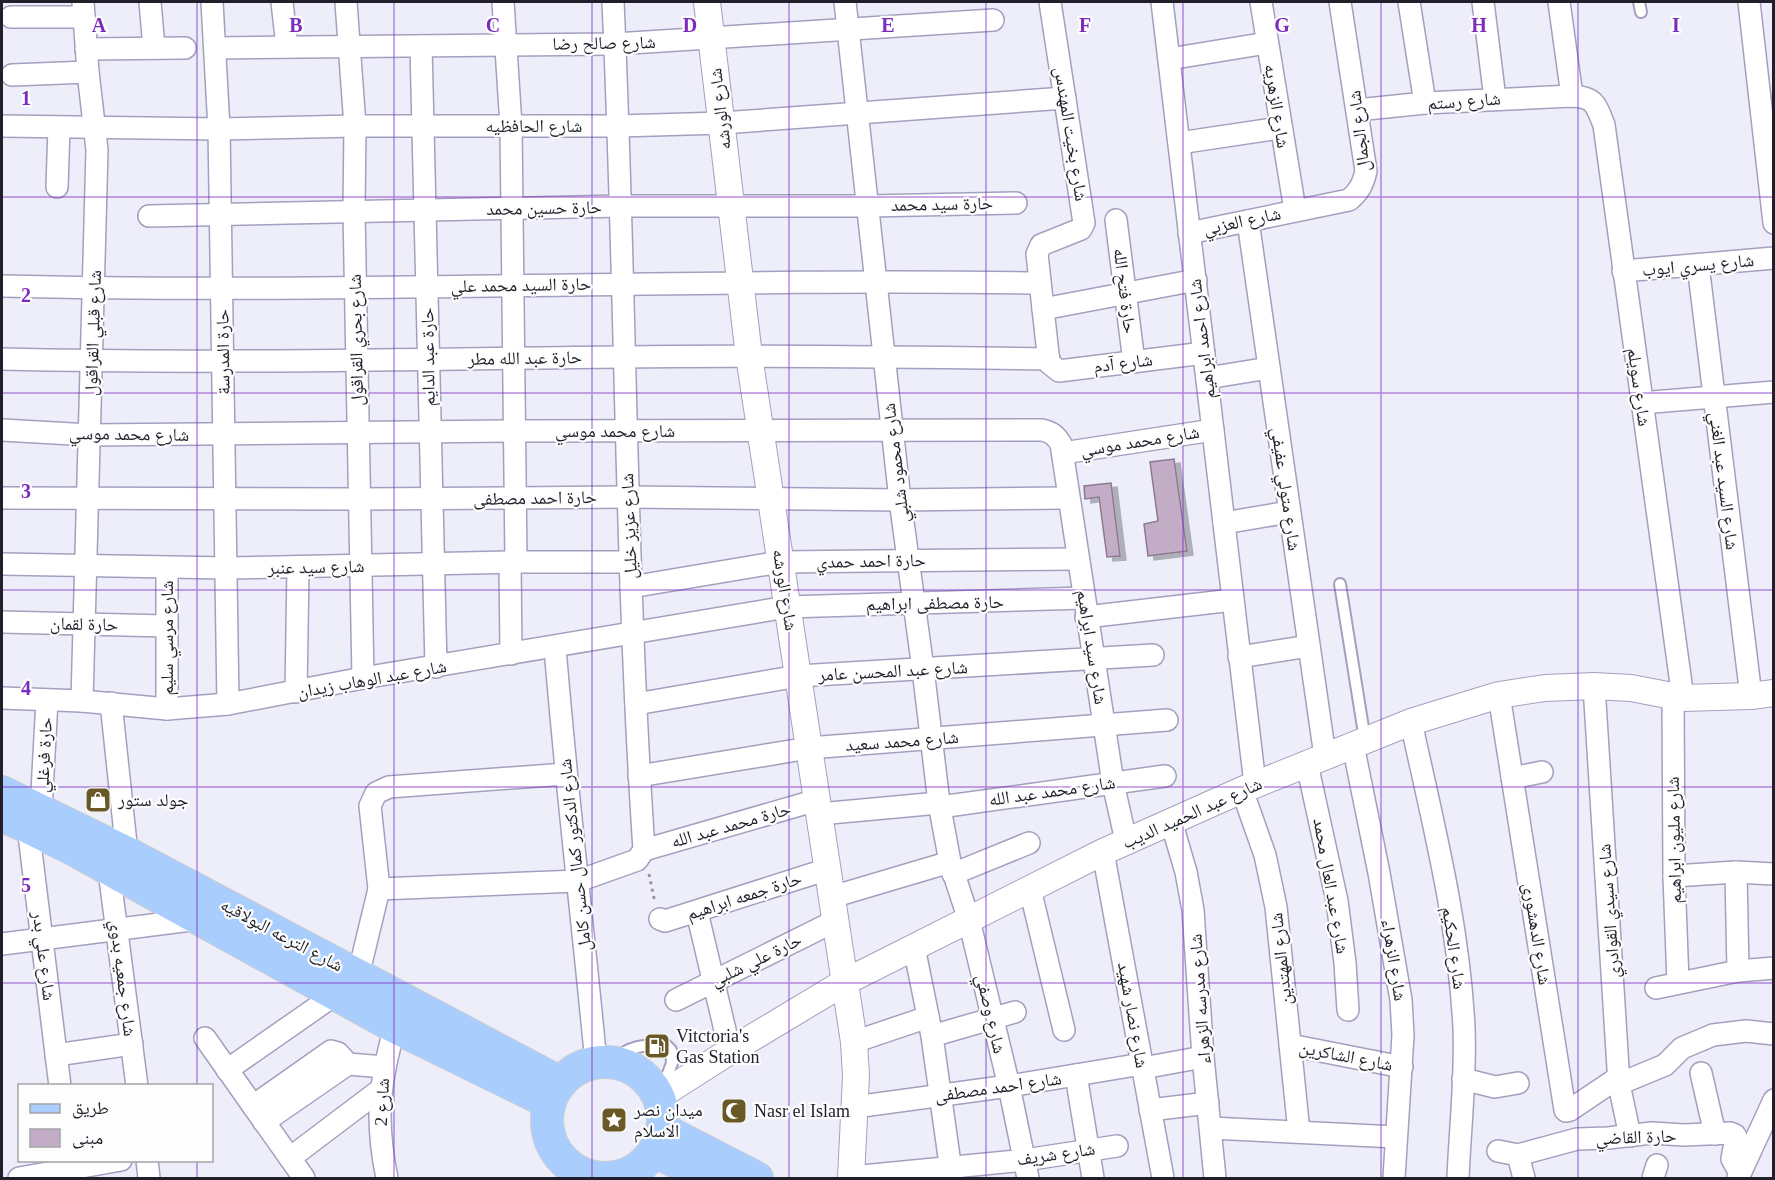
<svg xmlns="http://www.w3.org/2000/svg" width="1775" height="1180" viewBox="0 0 1775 1180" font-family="'Times New Roman','Noto Naskh Arabic',serif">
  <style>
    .building { fill: #c2acc6; stroke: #8e7991; stroke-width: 1.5; filter: url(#shadow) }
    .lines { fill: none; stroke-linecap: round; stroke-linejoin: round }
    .service-casing { stroke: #a3a0bf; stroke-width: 14 }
    .minor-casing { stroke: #a3a0bf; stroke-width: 24 }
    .tertiary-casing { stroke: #a3a0bf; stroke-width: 28 }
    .primary-casing { stroke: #ceced0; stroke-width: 34 }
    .path { stroke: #9695a1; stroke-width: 3; stroke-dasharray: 3 4.5; stroke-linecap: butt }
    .service { stroke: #fff; stroke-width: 10 }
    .minor { stroke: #fff; stroke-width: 21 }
    .tertiary { stroke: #fff; stroke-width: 26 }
    .primary { stroke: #a9cdfd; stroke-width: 32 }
    .grid { fill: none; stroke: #7b2cbf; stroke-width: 1.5; stroke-opacity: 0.55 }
    .labels { text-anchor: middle; stroke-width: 4.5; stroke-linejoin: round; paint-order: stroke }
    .street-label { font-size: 18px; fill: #201f2a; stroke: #fcfdfc }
    .poi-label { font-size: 18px; fill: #201f2a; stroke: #fcfdfc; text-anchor: start }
    .grid-label { font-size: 20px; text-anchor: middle; font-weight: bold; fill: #7b2cbf; stroke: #fcfdfc; stroke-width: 4.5; stroke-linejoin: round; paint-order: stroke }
  </style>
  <defs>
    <filter id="shadow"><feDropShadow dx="6" dy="4" stdDeviation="0" flood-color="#0004"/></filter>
  </defs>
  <rect width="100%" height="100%" fill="#eeeefb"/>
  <g class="building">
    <path d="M1174,459L1187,551L1148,556L1144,524L1158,521L1150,462Z"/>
    <path d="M1111,483L1120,556L1107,557L1099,497L1085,499L1084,486Z"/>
  </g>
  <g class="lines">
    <g class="service-casing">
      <g id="service">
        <path d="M1639,2L1641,12"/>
        <path d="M1340,584L1365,740"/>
        <path d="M613,1062C628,1045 645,1045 666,1045L671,1050L672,1063L662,1089"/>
      </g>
    </g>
    <g class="minor-casing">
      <g id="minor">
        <path d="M150,2L154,48"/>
        <path d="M212,2L219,129L228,704"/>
        <path d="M282,2L287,47"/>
        <path d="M346,2L355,126L354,211L363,678"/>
        <path d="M503,2L511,126L516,562"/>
        <path d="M845,2L900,500L923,669L939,803L950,862L969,920L1009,1086L1028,1178"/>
        <path d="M1050,2L1084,223L1081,229L1041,245L1037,254L1049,363L1059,371L1204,353"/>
        <path d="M1162,2L1255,784"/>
        <path d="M1261,2L1295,210"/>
        <path d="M1409,2L1425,103"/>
        <path d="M1483,2L1495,99"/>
        <path d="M1559,2L1572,96"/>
        <path d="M1749,2L1774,223"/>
        <path d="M11,17H84"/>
        <path d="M421,46L436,667"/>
        <path d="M215,48L615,44L993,20"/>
        <path d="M86,49L185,48"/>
        <path d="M1169,59L1267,43"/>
        <path d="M12,75L88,72"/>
        <path d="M1357,110L1425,103L1572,96C1595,97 1596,105 1604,125L1683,698"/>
        <path d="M2,126L219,129L355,126H619L722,123L1065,98"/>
        <path d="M1179,143L1280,128"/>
        <path d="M57,187L59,128"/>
        <path d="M149,216L621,206H868L1016,203"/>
        <path d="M1116,220L1134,362"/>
        <path d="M1248,221L1325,756"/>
        <path d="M1189,233L1349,200C1359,192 1363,184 1366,171L1340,2"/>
        <path d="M1698,265L1751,696"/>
        <path d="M1623,271L1774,258"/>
        <path d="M2,286C348,294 694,278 1040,283"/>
        <path d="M1043,309L1196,280"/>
        <path d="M2,359C209,364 415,359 622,357C764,355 907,357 1049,359"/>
        <path d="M1207,378L1269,368"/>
        <path d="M1641,403L1774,392"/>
        <path d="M2,430L90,435L515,431L1042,430C1052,432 1056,436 1061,444L1113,783L1126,841"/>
        <path d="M1063,453L1213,430"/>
        <path d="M2,498L359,499L629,497L900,500L1068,498"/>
        <path d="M1224,523L1289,512"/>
        <path d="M510,563L511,654"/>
        <path d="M2,564L227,568L516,562H630"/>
        <path d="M631,587L780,562L1078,559"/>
        <path d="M1086,617L1233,600"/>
        <path d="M2,622L166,626"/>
        <path d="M555,647C566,786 583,924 596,1063"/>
        <path d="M1239,657L1309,646"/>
        <path d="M1594,686L1619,1084L1630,1136"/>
        <path d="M296,692L298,568"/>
        <path d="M1499,695L1565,1110L1566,1111L1570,1110L1619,1077"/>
        <path d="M1673,696L1674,876L1678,983"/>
        <path d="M2,698L82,701L167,709L228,704L363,678L787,607L1084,598"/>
        <path d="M82,701L97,150L88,72L83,2"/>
        <path d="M111,703L127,853"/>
        <path d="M636,704L798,676L1153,655"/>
        <path d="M167,709V567"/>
        <path d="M1411,722C1433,823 1459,924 1464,1028C1466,1078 1460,1129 1458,1178"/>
        <path d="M1353,745L1379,873L1401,1000L1403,1035L1394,1178"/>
        <path d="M1307,764L1337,901L1345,963L1348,1010"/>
        <path d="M639,776L809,748L1167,720"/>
        <path d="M1512,778L1542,772"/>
        <path d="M1242,790L1265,855L1276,907L1299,1132"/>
        <path d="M940,807L1165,776"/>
        <path d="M41,810L47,700"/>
        <path d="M819,814L939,803"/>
        <path d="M1171,821L1186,872L1193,910L1203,1057L1215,1178"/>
        <path d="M28,827L60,1086"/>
        <path d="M644,850L817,800"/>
        <path d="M1103,852L1163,1178"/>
        <path d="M109,871L137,1086"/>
        <path d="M1736,872L1738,971"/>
        <path d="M953,874L1029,843"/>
        <path d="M1674,876L1736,872L1774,874"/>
        <path d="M379,889L578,881L637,860L644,850C625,568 626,284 613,2"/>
        <path d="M1030,889L1064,1030"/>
        <path d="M832,897L950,862"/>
        <path d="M697,912L730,1051"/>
        <path d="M660,919L665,921L828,869"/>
        <path d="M2,944L199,919"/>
        <path d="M914,947L932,1036L952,1178"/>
        <path d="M358,976L379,889L370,806L376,793L389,787L565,774"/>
        <path d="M1656,988L1738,971L1774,968"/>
        <path d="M676,1000L835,921"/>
        <path d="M932,1036L1015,1012"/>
        <path d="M205,1038L304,1178"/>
        <path d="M854,1042L928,1017"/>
        <path d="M1290,1045L1402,1067"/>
        <path d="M56,1055L132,1044"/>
        <path d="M1143,1068L1203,1057"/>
        <path d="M227,1070L336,994"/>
        <path d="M1701,1073L1715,1134"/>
        <path d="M1076,1075L1093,1178"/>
        <path d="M1463,1079L1495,1087L1518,1083"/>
        <path d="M1619,1084L1665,1065L1682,1048L1713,1035L1746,1031L1774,1034"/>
        <path d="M253,1106L331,1051L338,1053L348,1064L384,1067"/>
        <path d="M855,1107L1009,1086L1142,1064"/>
        <path d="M1150,1110L1208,1103"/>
        <path d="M264,1122L348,1064"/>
        <path d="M1211,1128L1396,1137"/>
        <path d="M1498,1151L1518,1155L1577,1139L1608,1138L1652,1133L1684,1135L1730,1133L1735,1135L1736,1137L1732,1159L1740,1173"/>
        <path d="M1518,1155L1524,1178"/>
        <path d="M290,1158L380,1090"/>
        <path d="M147,1160L149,1178"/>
        <path d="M852,1177L1025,1160L1117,1146"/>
        <path d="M19,1178L121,1160"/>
        <path d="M387,1178C375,1121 379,1083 395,1027"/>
        <path d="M575,1178L581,1172"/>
        <path d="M1653,1178L1657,1165"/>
        <path d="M1738,1178L1774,1100"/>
      </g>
    </g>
    <g class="tertiary-casing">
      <g id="tertiary">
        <path d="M707,2L749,356L854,1042L856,1076L851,1178"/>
        <path d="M658,1097L730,1051L845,982L1103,852L1242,790L1411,722L1499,695L1545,688L1594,686L1631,688L1683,698L1751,696L1774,693"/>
      </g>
    </g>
    <g class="primary-casing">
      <g id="primary">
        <path d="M2,792L127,853L561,1083"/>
        <path d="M2,816L28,827L71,848L395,1027L550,1103"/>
        <circle cx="605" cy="1120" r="58"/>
        <path d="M662,1129L757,1178"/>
        <path d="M654,1151L708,1178"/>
      </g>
    </g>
    <path class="path" d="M649,874L655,903"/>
    <use href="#service" class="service"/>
    <use href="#minor" class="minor"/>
    <use href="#tertiary" class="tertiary"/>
    <use href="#primary" class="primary"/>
  </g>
  <path class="grid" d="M197,2V1086M394,2V1178M592,2V1178M789,2V1178M986,2V1178M1183,2V1178M1381,2V1178M1578,2V1178M2,197H1774M2,393H1774M2,590H1774M2,787H1774M2,983H1774M197,1160V1178"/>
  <defs>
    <g id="shop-square" transform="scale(1.35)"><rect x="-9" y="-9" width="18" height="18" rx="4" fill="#695927" stroke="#fcfdfc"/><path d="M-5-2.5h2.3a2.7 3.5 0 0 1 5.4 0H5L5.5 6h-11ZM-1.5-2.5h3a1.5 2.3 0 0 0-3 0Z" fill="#fff"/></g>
    <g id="fuel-square" transform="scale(1.35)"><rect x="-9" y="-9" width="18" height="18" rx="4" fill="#695927" stroke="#fcfdfc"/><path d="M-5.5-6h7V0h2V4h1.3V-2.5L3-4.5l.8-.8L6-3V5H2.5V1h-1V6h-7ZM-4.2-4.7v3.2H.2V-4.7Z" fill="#fff"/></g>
    <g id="mosque-square" transform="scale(1.35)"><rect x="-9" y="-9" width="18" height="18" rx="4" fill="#695927" stroke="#fcfdfc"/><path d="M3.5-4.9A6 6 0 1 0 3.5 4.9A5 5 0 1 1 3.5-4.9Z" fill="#fff"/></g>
    <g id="sight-square" transform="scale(1.35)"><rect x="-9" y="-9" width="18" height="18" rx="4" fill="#695927" stroke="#fcfdfc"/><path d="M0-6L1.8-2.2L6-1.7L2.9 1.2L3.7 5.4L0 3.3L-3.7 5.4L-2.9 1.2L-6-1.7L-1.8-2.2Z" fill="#fff"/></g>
  </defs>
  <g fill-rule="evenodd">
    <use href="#shop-square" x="98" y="800"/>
    <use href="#fuel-square" x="657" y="1046"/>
    <use href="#mosque-square" x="734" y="1111"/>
    <use href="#sight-square" x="614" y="1120"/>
  </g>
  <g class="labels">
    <g class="street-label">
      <text transform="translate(604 43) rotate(-1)" y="6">شارع صالح رضا</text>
      <text transform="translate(1464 101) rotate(-4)" y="6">شارع رستم</text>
      <text transform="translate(1277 106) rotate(81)" y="6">شارع الزهريه</text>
      <text transform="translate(720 109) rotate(-97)" y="6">شارع الورشه</text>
      <text x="534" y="132">شارع الحافظيه</text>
      <text transform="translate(1359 131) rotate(-97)" y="6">شارع الجمال</text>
      <text transform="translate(1071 134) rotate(81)" y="6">شارع بخيت المهندس</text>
      <text transform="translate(942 204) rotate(-1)" y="6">حارة سيد محمد</text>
      <text transform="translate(544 208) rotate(-1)" y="6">حارة حسين محمد</text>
      <text transform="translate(1242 221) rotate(-12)" y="6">شارع العزبي</text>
      <text transform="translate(1698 265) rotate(-5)" y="6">شارع يسري ايوب</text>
      <text transform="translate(521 285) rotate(-1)" y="6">حارة السيد محمد علي</text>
      <text transform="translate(1125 291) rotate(83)" y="6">حارة فتح الله</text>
      <text transform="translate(93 333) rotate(-88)" y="6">شارع قبلي القراقول</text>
      <text transform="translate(1202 339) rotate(-97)" y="6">شارع احمد ابراهيم</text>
      <text transform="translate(356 340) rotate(-91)" y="6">شارع بحري القراقول</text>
      <text transform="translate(223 352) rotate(-91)" y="6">حارة المدرسة</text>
      <text transform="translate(428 357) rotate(-91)" y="6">حارة عبد الدايم</text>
      <text transform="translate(525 358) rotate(-1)" y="6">حارة عبد الله مطر</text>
      <text transform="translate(1123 363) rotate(-7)" y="6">شارع آدم</text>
      <text transform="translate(1639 387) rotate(82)" y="6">شارع سويلم</text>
      <text x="615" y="437">شارع محمد موسي</text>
      <text transform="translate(129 434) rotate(1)" y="6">شارع محمد موسي</text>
      <text transform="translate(1140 441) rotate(-9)" y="6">شارع محمد موسي</text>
      <text transform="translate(896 463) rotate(-97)" y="6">شارع محمود شلبي</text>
      <text transform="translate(1724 481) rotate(83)" y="6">شارع السيد عبد الغني</text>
      <text transform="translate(1286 489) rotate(82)" y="6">شارع متولي عفيفي</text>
      <text transform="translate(535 498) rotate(-1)" y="6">حارة احمد مصطفى</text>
      <text transform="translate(629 526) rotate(-92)" y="6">شارع عزيز خليل</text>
      <text transform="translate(871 561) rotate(-1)" y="6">حارة احمد حمدي</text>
      <text transform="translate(316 567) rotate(-1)" y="6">شارع سيد عنبر</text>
      <text transform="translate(785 590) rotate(81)" y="6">شارع الورشه</text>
      <text transform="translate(935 603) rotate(-1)" y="6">حارة مصطفى ابراهيم</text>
      <text transform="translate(84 624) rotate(1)" y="6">حارة لقمان</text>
      <text transform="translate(167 638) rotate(-90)" y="6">شارع مرسي سليم</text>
      <text transform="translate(1092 647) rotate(81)" y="6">شارع سيد ابراهيم</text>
      <text transform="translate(893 671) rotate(-3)" y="6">شارع عبد المحسن عامر</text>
      <text transform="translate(372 679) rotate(-10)" y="6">شارع عبد الوهاب زيدان</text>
      <text transform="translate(902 741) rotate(-4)" y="6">شارع محمد سعيد</text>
      <text transform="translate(44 755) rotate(-87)" y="6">حارة فرغلي</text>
      <text transform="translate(1052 791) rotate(-8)" y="6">شارع محمد عبد الله</text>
      <text transform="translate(1192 813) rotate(-24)" y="6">شارع عبد الحميد الديب</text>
      <text transform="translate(731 825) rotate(-16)" y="6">حارة محمد عبد الله</text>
      <text transform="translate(1674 840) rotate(-91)" y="6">شارع مليون ابراهيم</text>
      <text transform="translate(575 855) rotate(-96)" y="6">شارع الدكتور كمال حسن كامل</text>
      <text transform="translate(1331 886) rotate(80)" y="6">شارع عبد العال محمد</text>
      <text transform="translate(744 896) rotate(-18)" y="6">حارة جمعه ابراهيم</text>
      <text transform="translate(1609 911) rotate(-94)" y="6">شارع سيدي القوادري</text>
      <text transform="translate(1537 934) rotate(81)" y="6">شارع الدهشورى</text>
      <text transform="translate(282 935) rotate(28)" y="6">شارع الترعه البولاقيه</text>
      <text transform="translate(1454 948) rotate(82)" y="6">شارع الحكيم</text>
      <text transform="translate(44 956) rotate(83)" y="6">شارع علي بدر</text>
      <text transform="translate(1281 959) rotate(-96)" y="6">شارع المهتدين</text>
      <text transform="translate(756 960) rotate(-26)" y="6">حارة علي شلبي</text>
      <text transform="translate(1394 960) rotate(81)" y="6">شارع الزهراء</text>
      <text transform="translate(123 978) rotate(83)" y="6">شارع جمعيه بدوي</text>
      <text transform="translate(1200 999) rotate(-94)" y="6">شارع مدرسه الزهراء</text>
      <text transform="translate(991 1014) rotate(77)" y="6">شارع وصفي</text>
      <text transform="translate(1133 1015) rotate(80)" y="6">شارع نصار شهيد</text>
      <text transform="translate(1346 1056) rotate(11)" y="6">شارع الشاكرين</text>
      <text transform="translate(998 1087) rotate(-8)" y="6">شارع احمد مصطفى</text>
      <text transform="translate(382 1102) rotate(-87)" y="6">شارع 2</text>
      <text transform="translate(1636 1137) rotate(-2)" y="6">حارة القاضي</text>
      <text transform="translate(1056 1154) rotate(-8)" y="6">شارع شريف</text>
    </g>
    <g class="poi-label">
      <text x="118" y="806">جولد ستور</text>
      <text x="676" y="1042">Vitctoria's<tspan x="676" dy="21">Gas Station</tspan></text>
      <text x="634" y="1116">ميدان نصر<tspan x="634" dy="21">الاسلام</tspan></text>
      <text x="754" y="1117">Nasr el Islam</text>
    </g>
  </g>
  <g class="grid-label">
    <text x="99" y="32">A</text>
    <text x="296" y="32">B</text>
    <text x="493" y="32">C</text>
    <text x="690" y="32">D</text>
    <text x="888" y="32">E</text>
    <text x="1085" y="32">F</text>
    <text x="1282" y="32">G</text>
    <text x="1479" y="32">H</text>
    <text x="1676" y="32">I</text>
    <text x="26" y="105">1</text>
    <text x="26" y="302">2</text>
    <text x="26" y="498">3</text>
    <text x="26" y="695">4</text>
    <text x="26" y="892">5</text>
  </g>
  <rect width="1775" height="1180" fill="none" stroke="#201f2a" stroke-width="6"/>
  <rect x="18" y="1084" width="195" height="78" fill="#fcfdfc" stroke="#a4a4a8" stroke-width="1.5"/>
  <rect x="30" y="1104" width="30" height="9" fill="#a9cdfd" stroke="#a4a4a8" stroke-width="1.5"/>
  <text x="72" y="1114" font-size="18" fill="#201f2a">طريق</text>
  <rect x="30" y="1129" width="30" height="18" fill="#c2acc6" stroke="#a4a4a8" stroke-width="1.5"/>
  <text x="72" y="1144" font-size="18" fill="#201f2a">مبنى</text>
</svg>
